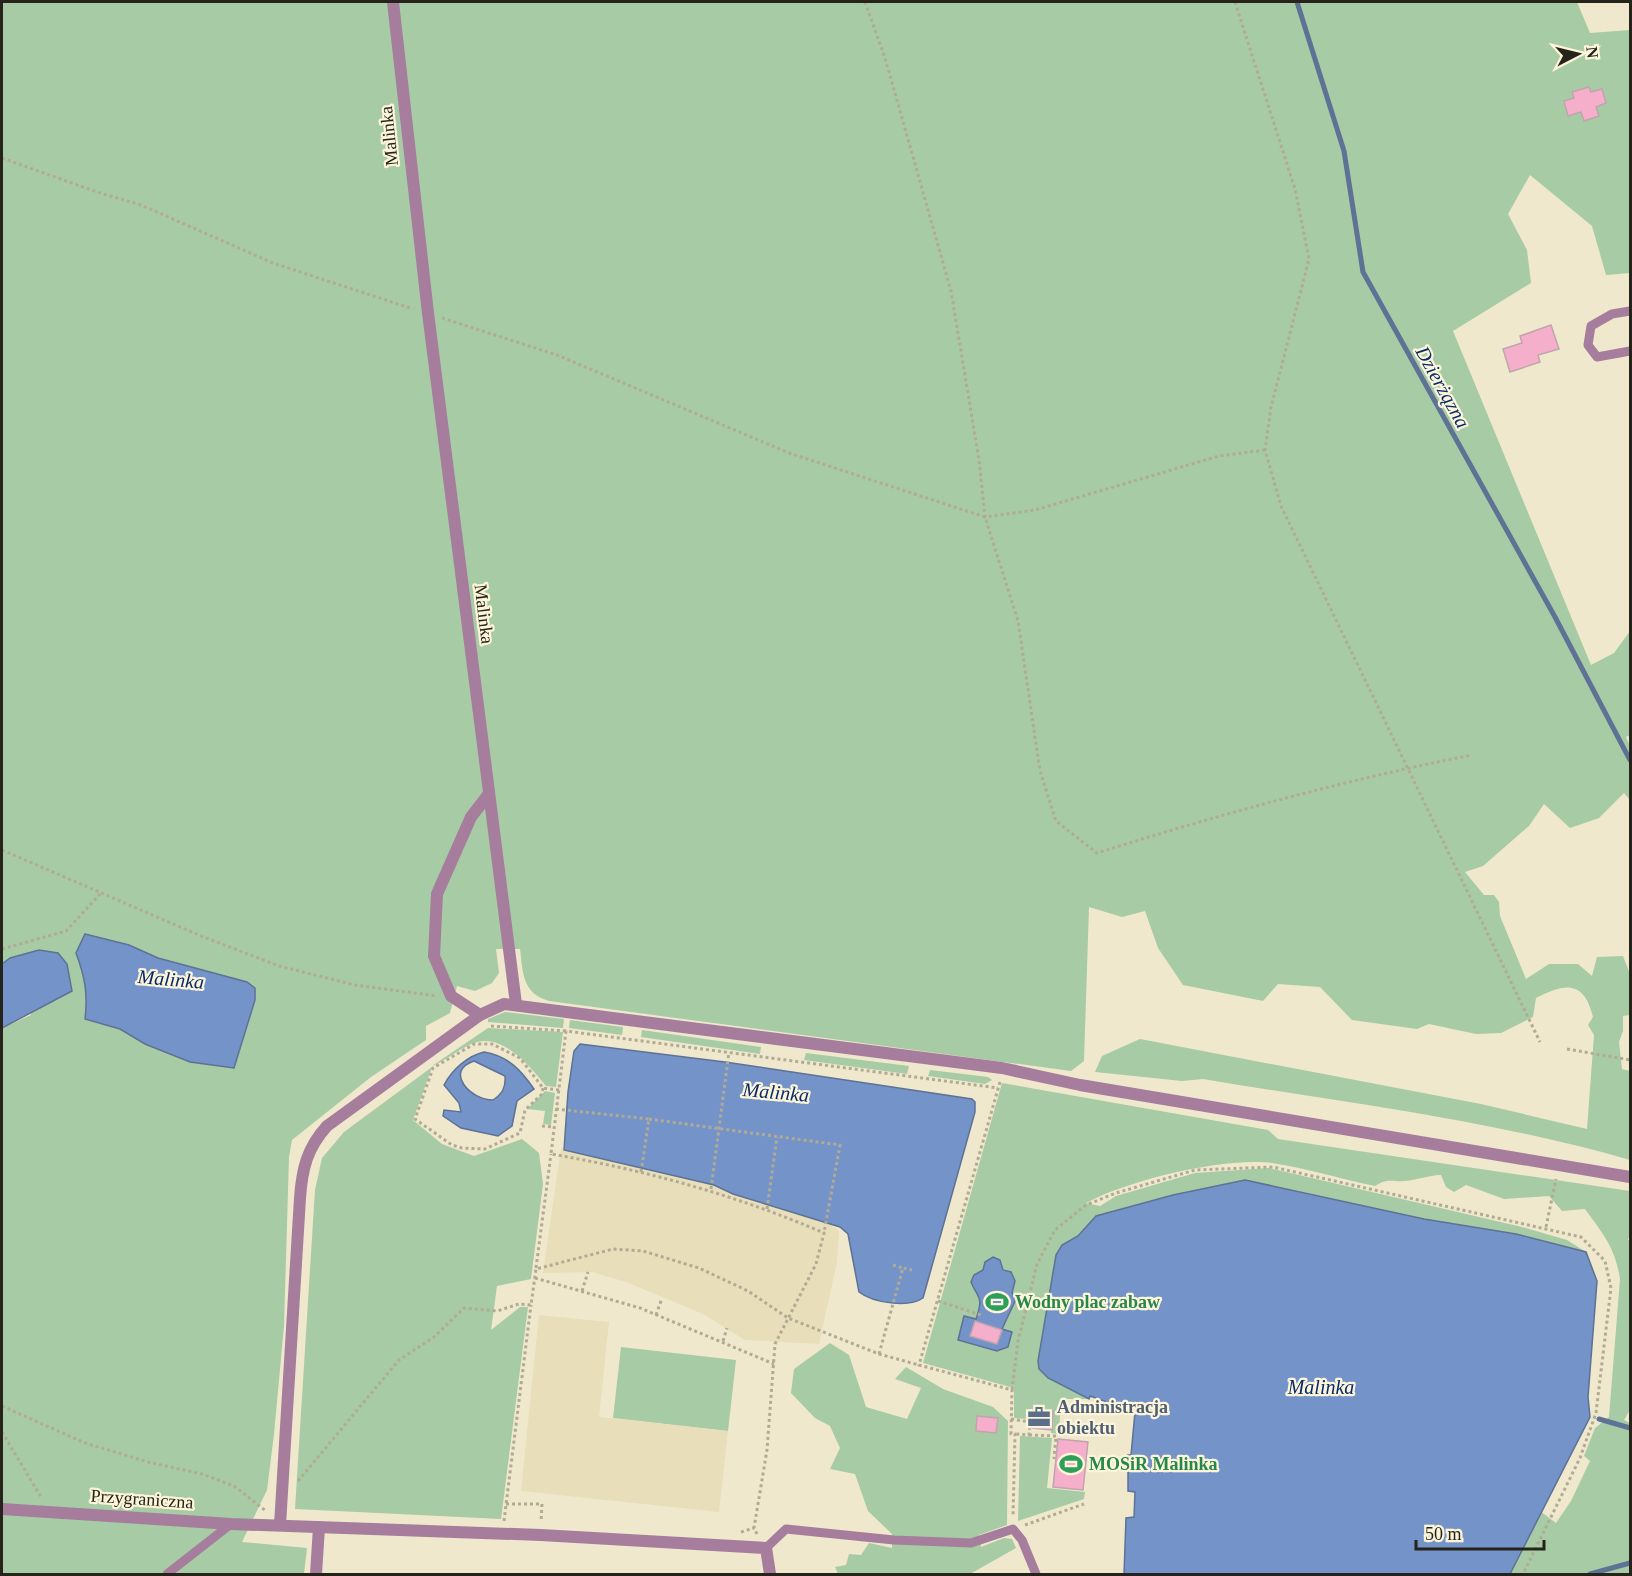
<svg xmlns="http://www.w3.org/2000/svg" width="1632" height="1576" viewBox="0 0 1632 1576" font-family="'Times New Roman',serif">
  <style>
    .green { fill: #a7cba5; fill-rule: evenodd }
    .sand { fill: #e8deb9 }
    .water { fill: #7493c9; stroke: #5d7294; stroke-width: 1.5; fill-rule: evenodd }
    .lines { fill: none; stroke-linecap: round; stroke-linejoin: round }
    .stream { stroke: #5d7294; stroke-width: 5 }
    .building { fill: #f5afcb; stroke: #c0a4ae; stroke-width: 1.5 }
    .path { stroke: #b1ab95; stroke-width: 3; stroke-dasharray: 3 3; stroke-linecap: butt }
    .service { stroke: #a67d9c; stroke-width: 9 }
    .minor { stroke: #a67d9c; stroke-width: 12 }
    .labels { text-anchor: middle; stroke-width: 4.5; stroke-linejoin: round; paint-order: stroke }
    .street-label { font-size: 18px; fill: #26241a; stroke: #fdf5da }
    .leisure-label { font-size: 18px; font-weight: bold; fill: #27864d; stroke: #fdf5da; text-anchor: start }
    .service-label { font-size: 18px; font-weight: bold; fill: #4e5e75; stroke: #fdf5da; text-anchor: start }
    .water-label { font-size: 20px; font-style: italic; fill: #072b6b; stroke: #fdf5da }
  </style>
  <rect width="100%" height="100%" fill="#efe8cd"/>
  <g class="green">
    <path d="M2,2H1577L1590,33L1630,30V273L1606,275L1592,226L1530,175L1508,214L1527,250L1531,283L1453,331L1591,665L1614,653L1630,631V735L1626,737L1630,746V800L1624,793L1599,818L1570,828L1544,804L1529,826L1483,866L1465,872L1484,895H1494L1499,902L1500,916L1526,979L1549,964H1578L1592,976L1597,957L1623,956L1630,974V1015L1623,1016V1031L1619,1042L1622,1069L1630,1071V1160C1492,1120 1346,1103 1203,1079L1182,1081L1095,1072L1102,1056L1140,1039L1481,1104L1587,1129L1594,1035L1588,1025L1593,1017C1584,980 1565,983 1536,998L1533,1017L1501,1033L1476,1034L1429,1024L1417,1029L1352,1020L1320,987L1278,984L1263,1001L1183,985L1158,948L1145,911L1122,917L1089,907L1084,1061L1071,1071L549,1001C522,993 523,973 520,949H496L499,973L492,983L475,991L457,986L450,1013L426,1026V1040L371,1077L292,1140L289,1157L284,1326L274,1434L267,1490L242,1542L307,1548L304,1574H2V1028L31,1015L10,958L2,964ZM85,934L129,945L158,958L200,970L255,1000L234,1068L145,1044L120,1029L86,1019C88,994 85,977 76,953Z"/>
    <path d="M505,1012L564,1019L563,1028L488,1022V1019Z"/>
    <path d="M570,1020L623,1027L622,1035L569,1028Z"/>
    <path d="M488,1028L563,1032L556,1087L546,1086C529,1065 500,1029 469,1045C456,1051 445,1061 432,1066Z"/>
    <path d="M642,1030L761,1047L760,1054L641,1037Z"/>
    <path d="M806,1053L909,1066L907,1074L804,1060Z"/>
    <path d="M432,1067L413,1120L442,1144L474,1156L522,1139L539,1153L543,1184L531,1279L497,1286L491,1330L520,1307H528L501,1519L295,1509L315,1190L322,1158L344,1132Z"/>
    <path d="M930,1070L988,1077L992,1080L985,1084L928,1076Z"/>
    <path d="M1002,1083L1268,1130L1278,1139L1630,1191V1234L1628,1240L1630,1241V1410L1624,1420L1630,1423V1574H1510L1540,1511L1556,1523L1571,1501L1590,1461L1584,1456L1595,1428L1609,1417L1620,1279C1615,1247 1603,1234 1585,1209L1562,1211L1549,1196L1504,1199L1466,1185L1454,1192L1446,1187L1441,1175C1428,1175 1415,1181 1403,1181C1388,1182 1389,1178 1375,1186C1341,1179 1306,1168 1272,1163C1223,1157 1129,1180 1086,1203L1100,1206L1116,1196L1195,1173L1269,1168L1522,1227L1567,1240L1586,1252L1516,1234L1424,1219L1245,1180L1173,1195L1096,1216L1078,1236L1062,1245L1056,1255L1038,1361L1048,1378L1089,1399H1061L1059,1434L1051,1433L1053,1411L1030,1409L1028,1419L1014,1418V1388L923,1363ZM985,1262L1011,1272L1012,1294L1002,1330L966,1316L976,1319L981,1305L979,1291L971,1282L983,1270Z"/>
    <path d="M545,1091L555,1093L551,1125L543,1124L545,1111L527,1109Z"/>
    <path d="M830,1343L849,1355L866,1407L907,1419L921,1388L895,1379L906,1367L943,1389L993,1407L1008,1421L1007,1525L979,1535L981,1547L1004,1538L1012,1539L1016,1548L970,1574H838L835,1567L846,1565L849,1554L861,1555L869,1543L892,1548V1534L868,1511L855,1474L830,1469L840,1448L830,1426L815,1418L791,1393L794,1369Z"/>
    <path d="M621,1347L736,1360L728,1431L613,1418Z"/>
    <path d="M1020,1436L1052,1438L1047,1488L1085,1492L1084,1499L1018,1521Z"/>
  </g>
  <g class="sand">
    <path d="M561,1148L714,1185L733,1194L829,1224L839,1231L837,1262L819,1344L745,1340L703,1314L626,1282L592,1272L543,1273Z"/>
    <path d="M539,1315L609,1322L599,1417L728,1431L719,1512L521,1491Z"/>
  </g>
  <g class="water">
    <path d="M85,934L129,945L158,958L247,982L255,988V1000L234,1068L190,1062L145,1044L120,1029L85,1019C88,994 85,977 76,953Z"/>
    <path d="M39,950L58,953L67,964L72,991L2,1028V964L10,958Z"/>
    <path d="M580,1044L725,1062L972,1099L975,1102V1112L923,1298C909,1308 873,1303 859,1292L848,1234L840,1227L733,1194L714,1185L564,1150L568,1092L574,1051Z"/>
    <path d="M484,1052C508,1056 521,1070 534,1089L517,1101L512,1126L498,1136L461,1128L443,1116L444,1110L461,1112L459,1103L444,1085C452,1070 467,1056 484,1052ZM474,1061L505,1076C506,1088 502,1094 493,1100C470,1100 444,1071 474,1061Z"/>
    <path d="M1245,1180L1424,1219L1516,1234L1586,1252L1597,1281L1588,1397L1590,1417L1510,1574H1124L1126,1518L1134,1517L1135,1492L1128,1491V1455H1131L1135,1412L1090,1396L1089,1399L1048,1378L1039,1369L1038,1361L1056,1255L1062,1245L1078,1236L1096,1216L1173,1195Z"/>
    <path d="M993,1257L1000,1260L1003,1270L1011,1272L1015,1281L1012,1293L1016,1299L1002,1329L1012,1332L1008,1347L997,1351L958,1340L964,1316L976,1319C984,1296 978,1299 971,1282L974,1275L983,1270L985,1262Z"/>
  </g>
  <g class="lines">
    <g class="stream">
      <path d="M1297,2L1344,151L1363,272L1555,617L1630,760"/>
      <path d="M1599,1419L1630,1428"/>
      <path d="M1590,1574L1630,1563"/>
    </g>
  </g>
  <g class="building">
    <path d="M1589,87L1591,92L1602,89L1606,103L1596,107L1599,116L1584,121L1581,112L1568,116L1564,101L1574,98L1572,92Z"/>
    <path d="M1551,325L1559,349L1538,355L1540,362L1510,372L1503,349L1522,343L1520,336Z"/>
    <path d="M975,1321L1002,1330L997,1344L970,1336Z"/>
    <path d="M1033,1409L1053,1411L1052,1430L1032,1428Z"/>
    <path d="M977,1416L998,1418L996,1433L976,1431Z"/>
    <path d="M1058,1439L1088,1442L1083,1490L1053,1487Z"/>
  </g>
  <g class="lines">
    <g class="path">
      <path d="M865,2L885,58L951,291L979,460L985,517L1035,510L1219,456L1265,450"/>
      <path d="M1235,2L1295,189L1309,259L1271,407L1265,450L1281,506L1540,1042"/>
      <path d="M2,158L97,192L141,205L273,263L413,309"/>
      <path d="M442,318L557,355L789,453L985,517L1018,621L1040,771L1056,821L1097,853C1221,814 1345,780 1472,755"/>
      <path d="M2,850L201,936L279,966L355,985L437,996"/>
      <path d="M2,949L66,931L102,892"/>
      <path d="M491,1026L566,1031"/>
      <path d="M1567,1049L1630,1060"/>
      <path d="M1000,1082L919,1365L1012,1390L1011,1434H1015L1013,1517"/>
      <path d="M543,1088L542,1094L525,1110L520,1133L485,1149L462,1148L452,1145L415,1119L433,1068L474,1044H492L520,1058L543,1088L559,1090"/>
      <path d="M556,1109L649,1119L641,1172"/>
      <path d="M649,1119L840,1145L824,1233"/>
      <path d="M542,1126L554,1127"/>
      <path d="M711,1189L729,1052"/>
      <path d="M767,1209L777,1137"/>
      <path d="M1546,1227L1556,1179"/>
      <path d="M893,1265L903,1268"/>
      <path d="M536,1268L551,1154"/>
      <path d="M535,1278L640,1308L774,1364"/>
      <path d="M582,1291L588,1272"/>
      <path d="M938,1301L981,1315"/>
      <path d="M656,1315L662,1298"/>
      <path d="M723,1341L727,1328"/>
      <path d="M879,1354L903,1268L912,1270"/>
      <path d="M1012,1390L1018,1341L1037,1264L1055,1230L1086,1205L1116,1193L1195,1170L1273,1167L1581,1237L1605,1261L1611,1288L1596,1413L1580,1458L1523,1574"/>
      <path d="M2,1406L85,1443L148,1462L202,1474L234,1486L266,1511"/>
      <path d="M1011,1419L1030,1422L1029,1435L1015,1434"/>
      <path d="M2,1432L41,1497"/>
      <path d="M1029,1435L1056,1436L1054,1459"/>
      <path d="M298,1481L399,1360L434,1337L464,1308L497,1311L519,1304L531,1305L536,1269L613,1249L643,1251L699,1268L748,1291L788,1318L879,1354L919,1365"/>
      <path d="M506,1504H542L541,1521"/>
      <path d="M504,1521L531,1305"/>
      <path d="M1025,1525L1084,1504"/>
      <path d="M741,1532L754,1528"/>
      <path d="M757,1534L754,1528L767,1450L775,1344L816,1264L824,1233C736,1195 645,1170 551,1154L566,1031L998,1088"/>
    </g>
    <g class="service">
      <path d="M1630,311L1612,314L1591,326L1588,345L1597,357L1630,351"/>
      <path d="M766,1548L786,1529L894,1540L971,1543L1013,1529L1022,1540L1036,1574"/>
      <path d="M167,1574L231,1524"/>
    </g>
    <g class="minor">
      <path d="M393,2L428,313L516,1004"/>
      <path d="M480,1015L451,996L434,956L437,894L471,817L488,795"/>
      <path d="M2,1509L231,1524L541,1535L766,1548L770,1574"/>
      <path d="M280,1525L300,1198C302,1169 307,1148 327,1126L480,1015L504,1004L1002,1068L1080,1085L1630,1177"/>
      <path d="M316,1574L319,1527"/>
    </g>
  </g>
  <defs>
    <g id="stadium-bare" transform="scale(1.8)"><path d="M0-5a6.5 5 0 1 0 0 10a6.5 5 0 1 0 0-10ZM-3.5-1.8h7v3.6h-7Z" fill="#2e9e5b" stroke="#fdf5da" stroke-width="2.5" paint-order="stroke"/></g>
    <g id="office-bare" transform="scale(1.8)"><path d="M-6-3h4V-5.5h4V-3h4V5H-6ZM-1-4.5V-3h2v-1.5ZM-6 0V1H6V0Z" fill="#5c6f8a" stroke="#fdf5da" stroke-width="2.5" paint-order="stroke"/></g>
  </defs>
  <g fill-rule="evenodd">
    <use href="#stadium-bare" x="997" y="1302"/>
    <use href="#office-bare" x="1039" y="1417"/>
    <use href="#stadium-bare" x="1071" y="1464"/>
  </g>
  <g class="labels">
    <g class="street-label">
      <text transform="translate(389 136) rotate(-96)" y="6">Malinka</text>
      <text transform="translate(484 614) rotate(83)" y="6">Malinka</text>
      <text transform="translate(142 1499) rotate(4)" y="6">Przygraniczna</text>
    </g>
    <g class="leisure-label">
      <text x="1015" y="1308">Wodny plac zabaw</text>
      <text x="1089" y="1470">MOSiR Malinka</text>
    </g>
    <g class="service-label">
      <text x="1057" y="1413">Administracja<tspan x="1057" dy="21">obiektu</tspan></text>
    </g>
    <g class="water-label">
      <text transform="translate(1443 387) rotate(61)" y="7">Dzierżązna</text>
      <text transform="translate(171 979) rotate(5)" y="7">Malinka</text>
      <text transform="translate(776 1092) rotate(5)" y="7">Malinka</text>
      <text x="1321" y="1394">Malinka</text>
    </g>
  </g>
  <rect width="1632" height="1576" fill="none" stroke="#26241a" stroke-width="6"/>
  <g transform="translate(1578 54) rotate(83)" stroke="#fdf5da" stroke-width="4.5" paint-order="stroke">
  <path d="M0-4.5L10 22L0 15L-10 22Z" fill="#26241a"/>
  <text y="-9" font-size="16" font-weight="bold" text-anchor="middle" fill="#26241a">N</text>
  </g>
  <path d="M1416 1540v9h128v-9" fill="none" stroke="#26241a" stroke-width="3"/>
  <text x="1425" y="1540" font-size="18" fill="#26241a" stroke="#fdf5da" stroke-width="4.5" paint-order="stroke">50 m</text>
</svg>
